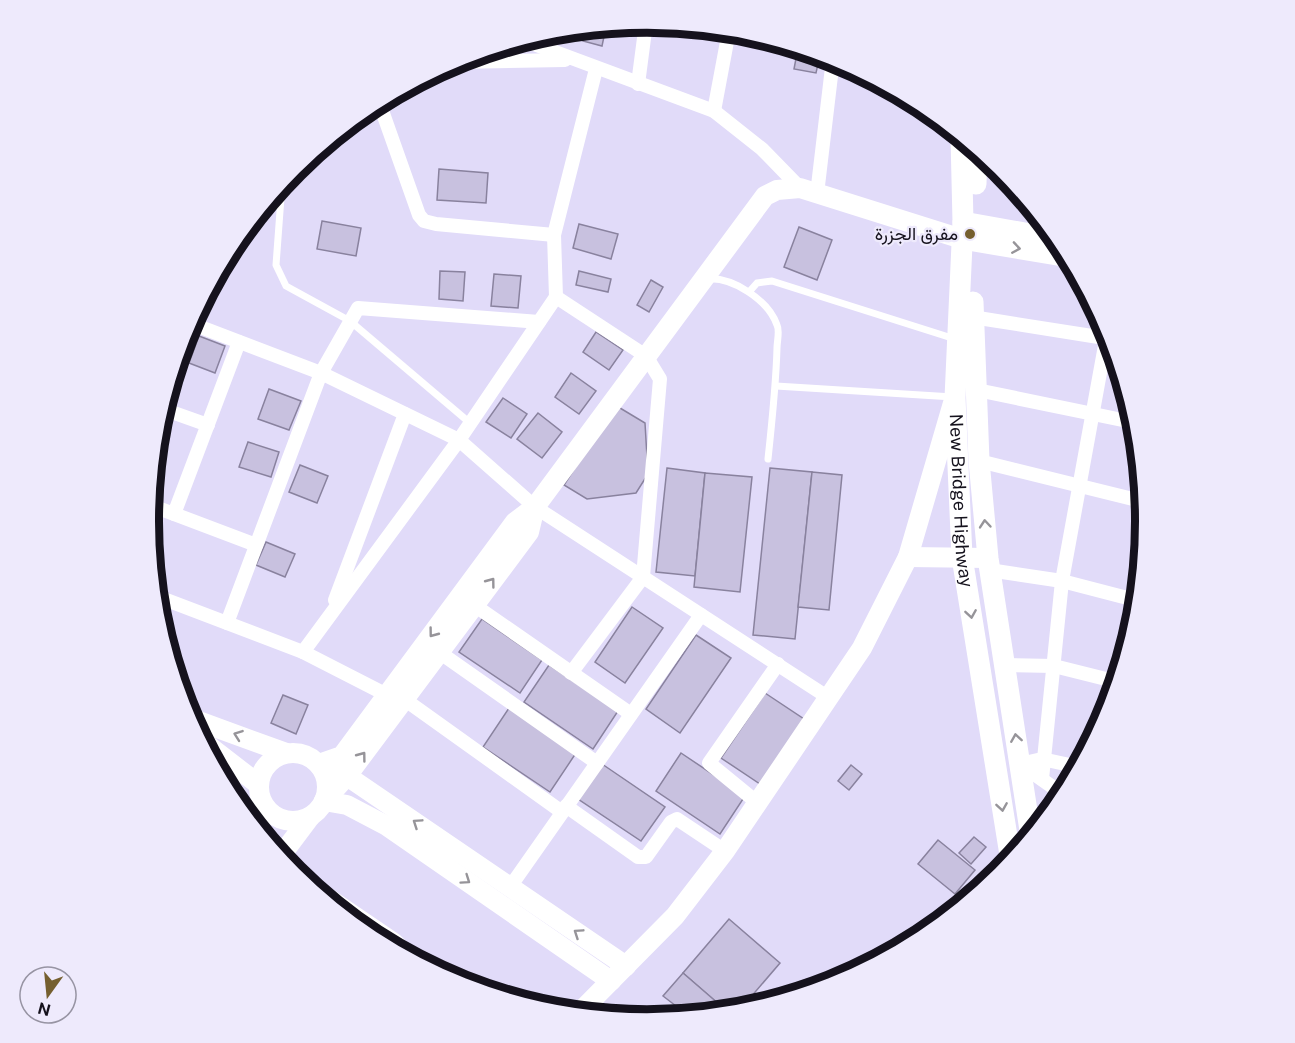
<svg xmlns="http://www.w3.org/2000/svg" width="1295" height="1043" viewBox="0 0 1295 1043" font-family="'Public Sans',Vazirmatn,sans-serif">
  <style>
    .building { fill: #c8c1df; stroke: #89829e; stroke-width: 1.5 }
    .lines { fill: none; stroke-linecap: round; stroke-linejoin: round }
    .lane { stroke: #fff; stroke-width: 7 }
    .street { stroke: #fff; stroke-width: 14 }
    .secondary { stroke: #fff; stroke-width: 20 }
    .primary { stroke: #fff; stroke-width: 21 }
    .oneway { stroke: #969499 }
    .poi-dot { fill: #755f2f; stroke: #eeeafc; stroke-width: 2 }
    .labels { text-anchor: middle; stroke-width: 4.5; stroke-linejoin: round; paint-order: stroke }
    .poi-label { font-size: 18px; fill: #15121d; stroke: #eeeafc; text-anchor: end }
    .street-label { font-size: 18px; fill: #15121d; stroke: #eeeafc }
    .rim { fill: none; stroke: #15121d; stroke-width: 8 }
  </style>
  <rect width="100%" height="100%" fill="#e1dbf9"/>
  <g class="building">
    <path d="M606,27L602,46L583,41L586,29Z"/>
    <path d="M798,48L820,55L816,73L794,69Z"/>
    <path d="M439,169L488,173L486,203L437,200Z"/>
    <path d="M322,221L361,228L356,256L317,249Z"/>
    <path d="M579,224L618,234L611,259L573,248Z"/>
    <path d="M799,227L832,240L817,280L784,267Z"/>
    <path d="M440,271L465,272L463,301L439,299Z"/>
    <path d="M579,271L611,279L608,292L576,285Z"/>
    <path d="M494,274L521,276L518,308L491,306Z"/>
    <path d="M651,280L663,287L649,312L637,305Z"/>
    <path d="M596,332L623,350L609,370L583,352Z"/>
    <path d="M199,336L225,346L215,373L189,363Z"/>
    <path d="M571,373L596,391L579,414L555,397Z"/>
    <path d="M269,389L301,401L289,430L258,419Z"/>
    <path d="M503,398L527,414L511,438L486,422Z"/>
    <path d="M615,405L645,423L648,474L636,493L587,499L564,485Z"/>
    <path d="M538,413L562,432L542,458L517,439Z"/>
    <path d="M248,442L279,452L271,477L239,467Z"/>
    <path d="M300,465L328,476L317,503L289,492Z"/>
    <path d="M667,468L705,473L695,576L656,572Z"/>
    <path d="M770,468L812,472L795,639L753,635Z"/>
    <path d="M812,472L842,475L829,610L798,607Z"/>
    <path d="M705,473L752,477L740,592L694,587Z"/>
    <path d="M266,542L295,554L285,577L256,565Z"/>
    <path d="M632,607L663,628L625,683L595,662Z"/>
    <path d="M482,619L542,660L520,693L459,652Z"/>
    <path d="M696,635L731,658L680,733L646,709Z"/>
    <path d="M549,665L618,711L593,749L524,702Z"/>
    <path d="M765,693L804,719L760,784L721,758Z"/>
    <path d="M283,695L308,705L296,734L271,723Z"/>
    <path d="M509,708L576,753L550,792L483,747Z"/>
    <path d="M681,753L745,796L720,834L656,791Z"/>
    <path d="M602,764L665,807L641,841L578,799Z"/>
    <path d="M851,765L862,774L849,790L838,781Z"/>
    <path d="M974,837L986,847L971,864L959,853Z"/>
    <path d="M938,840L975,870L955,894L918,864Z"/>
    <path d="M729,919L780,963L738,1012L729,1013L683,973Z"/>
    <path d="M683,973L720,1005L712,1014L689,1016L663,996Z"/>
  </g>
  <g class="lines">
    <g class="lane">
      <path d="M282,184L276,265L286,286L350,321L470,423"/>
      <path d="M707,279C733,277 768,300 777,325C780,331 777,341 777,348C776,385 772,422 768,459"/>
      <path d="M749,292L757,283L772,281L955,339"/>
      <path d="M776,386L953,397"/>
    </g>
    <g class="street">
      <path d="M523,40L714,111L762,149L800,188"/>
      <path d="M454,62L565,60"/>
      <path d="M638,84L646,23"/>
      <path d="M379,102L419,215L424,221L436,224L554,235"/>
      <path d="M714,111L729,31"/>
      <path d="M817,194L833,59"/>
      <path d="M556,297L646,356L660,379L643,577L571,673"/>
      <path d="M972,317L1111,339"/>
      <path d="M190,323L321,373L459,440L535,507L829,698"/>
      <path d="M977,390L1137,423"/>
      <path d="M163,409L208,425"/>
      <path d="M979,461L1145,502"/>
      <path d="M150,505L174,514L239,342"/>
      <path d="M174,514L256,545"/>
      <path d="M989,570L1062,581L1139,601"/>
      <path d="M156,596L303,652L387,695"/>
      <path d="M335,600L405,414"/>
      <path d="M474,605L631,714"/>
      <path d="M227,623L321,373L358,308L539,322"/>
      <path d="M303,652L459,440L556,297L554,235L596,69"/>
      <path d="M439,652L597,763"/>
      <path d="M1004,665L1054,666L1118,682"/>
      <path d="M404,699L562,812"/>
      <path d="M1020,764L1042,759L1079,767"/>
      <path d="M1020,764L1064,795"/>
      <path d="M1042,779L1062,581L1108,329"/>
      <path d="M759,804L709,763L778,664"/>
      <path d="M566,806L638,857H646L671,822L677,819L725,851"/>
      <path d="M289,868L395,940L416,961"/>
      <path d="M510,887L701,615"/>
    </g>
    <g class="secondary">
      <path d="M908,557L988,558"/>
      <path d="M190,718L286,753"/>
      <path d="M201,740L258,784"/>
      <circle cx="293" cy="787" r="34"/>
      <path d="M319,764L342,756L515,522L535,507L765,196L777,190L800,188L962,239"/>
      <path d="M319,764L347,776L626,966"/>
      <path d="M324,801L347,776L529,532L535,507"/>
      <path d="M324,801L347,805L387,826L611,981"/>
      <path d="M258,830L261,800"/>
      <path d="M280,857L310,817"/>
      <path d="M578,1014L675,916L725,851L862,648L908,557L953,403"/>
    </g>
    <g class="primary">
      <path id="s1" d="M961,137L963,222L955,398L962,557L1011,861"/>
      <path d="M976,184L977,149"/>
      <path d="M963,222L1058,239"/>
      <path d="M962,239L1069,257"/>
      <path d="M973,302L979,461L988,558L1031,837"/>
    </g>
  </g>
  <defs><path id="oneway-chevron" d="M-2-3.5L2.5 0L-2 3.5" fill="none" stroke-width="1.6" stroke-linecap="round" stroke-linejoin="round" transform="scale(1.5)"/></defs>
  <g class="oneway">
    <use href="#oneway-chevron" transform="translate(1016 248) rotate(9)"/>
    <use href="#oneway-chevron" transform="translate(985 524) rotate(-95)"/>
    <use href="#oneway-chevron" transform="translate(491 582) rotate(-53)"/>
    <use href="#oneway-chevron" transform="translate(971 614) rotate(81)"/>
    <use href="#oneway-chevron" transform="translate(433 633) rotate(127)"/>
    <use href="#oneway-chevron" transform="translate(238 735) rotate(-160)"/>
    <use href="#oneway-chevron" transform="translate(1016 738) rotate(-99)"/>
    <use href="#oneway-chevron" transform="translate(362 756) rotate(-53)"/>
    <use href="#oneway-chevron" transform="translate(1002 807) rotate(81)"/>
    <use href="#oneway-chevron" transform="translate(417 823) rotate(-146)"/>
    <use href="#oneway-chevron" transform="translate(466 880) rotate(35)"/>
    <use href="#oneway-chevron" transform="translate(578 933) rotate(-146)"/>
  </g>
  <circle class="poi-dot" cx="970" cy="234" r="6"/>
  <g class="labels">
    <g class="poi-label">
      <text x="958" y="240">مفرق الجزرة</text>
    </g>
    <g class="street-label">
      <text dy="6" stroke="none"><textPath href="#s1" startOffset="364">New Bridge Highway</textPath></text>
    </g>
  </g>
  <path d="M0 0H1295V1043H0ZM159 521a488 488 0 1 1 976 0a488 488 0 1 1-976 0Z" fill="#eeeafc" fill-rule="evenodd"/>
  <path class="rim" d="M159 521a488 488 0 1 1 976 0a488 488 0 1 1-976 0Z"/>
  <g transform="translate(48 995) rotate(195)"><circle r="28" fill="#eeeafc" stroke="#9794a3" stroke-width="1.5"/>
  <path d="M0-4.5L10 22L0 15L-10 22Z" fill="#755f2f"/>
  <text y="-9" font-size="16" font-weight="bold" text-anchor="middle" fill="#15121d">N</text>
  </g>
</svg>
